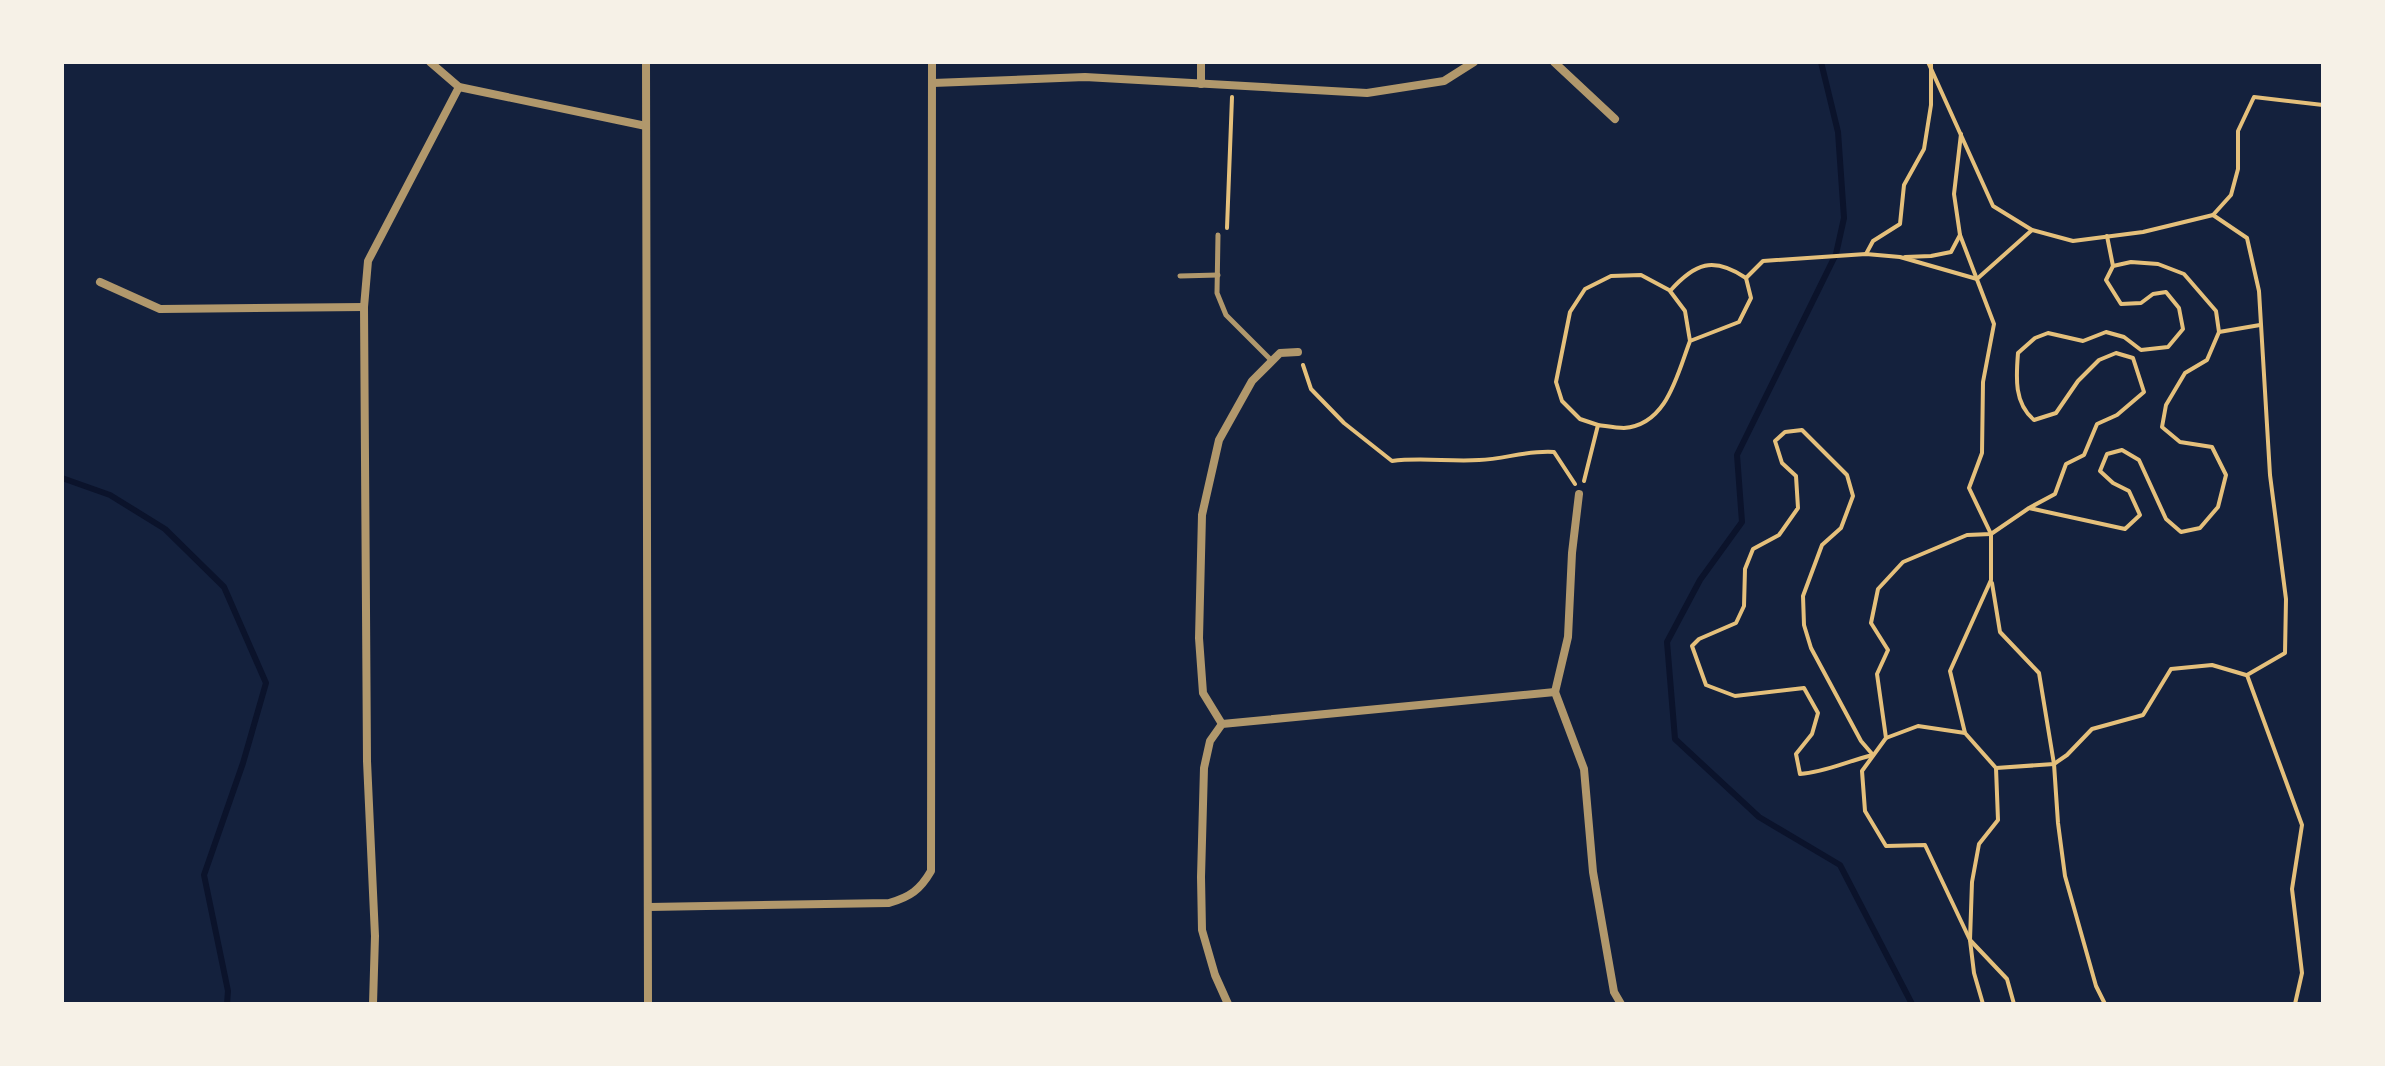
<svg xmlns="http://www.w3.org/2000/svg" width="2385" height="1066" viewBox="0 0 2385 1066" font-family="'IBM Plex Sans',sans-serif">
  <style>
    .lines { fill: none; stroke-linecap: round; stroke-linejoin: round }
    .stream { stroke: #0b132b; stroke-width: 6 }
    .path { stroke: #e5c07b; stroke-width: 4 }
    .service { stroke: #b1986c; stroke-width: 5 }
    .minor { stroke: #b1986c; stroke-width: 8 }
  </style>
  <rect width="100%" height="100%" fill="#14213d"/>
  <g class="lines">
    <g class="stream">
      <path d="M1821,62L1838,132L1844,218L1836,254L1737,455L1742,522L1700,580L1667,642L1675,739L1759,817L1840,865L1912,1004"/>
      <path d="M62,478L110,495L165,529L224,587L266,683L243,763L204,875L228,991L227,1004"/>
    </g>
    <g class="path">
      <path d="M1928,62L1993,206L2032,230L2073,241L2143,232L2213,215"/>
      <path d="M1961,134L1954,194L1960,235L1994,324L1983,382L1982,453L1969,488L1991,534V580L1950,671L1965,733L1996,768L2054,764L2067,755L2092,729L2143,715L2171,669L2212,665L2246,675"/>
      <path d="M1227,228L1232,97"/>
      <path d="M2107,236L2113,266"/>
      <path d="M1866,254L1873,241L1900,224L1904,185L1924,149L1931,105V62"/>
      <path d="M1905,257L1931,256L1951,252L1960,235"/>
      <path d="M1746,278L1763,261L1866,254L1900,257L1977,279L2032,230"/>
      <path d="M2219,332L2260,325"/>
      <path d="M1303,365L1311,389L1344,423L1392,461C1421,457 1450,462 1479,460C1505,459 1528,450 1554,452L1575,484"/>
      <path d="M1598,425L1580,419L1562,401L1556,382L1570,312L1585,289L1611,276L1641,275L1669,290"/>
      <path d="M1802,430L1847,475L1853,496L1841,528L1822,545L1803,596L1804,625L1811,648L1861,741L1873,755C1848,761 1826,772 1800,774L1796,754L1812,734L1818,713L1804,688L1735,696L1706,685L1692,646L1699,639L1736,623L1744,606L1745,569L1753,549L1779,535L1798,508L1796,476L1782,463L1775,441L1785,432Z"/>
      <path d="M1584,481L1598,425C1606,426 1615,428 1624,428C1667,425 1677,375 1690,341L1739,322L1751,298L1746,278C1713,256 1695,263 1670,291L1685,311L1690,341"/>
      <path d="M1992,583L2000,632L2039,673L2054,764L2058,823L2065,876L2096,986L2105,1004"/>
      <path d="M1886,738L1918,726L1965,733"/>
      <path d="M1983,1004L1974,973L1970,940L1972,882L1979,844L1998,820L1996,768"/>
      <path d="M2014,1004L2007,979L1970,940L1925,845L1886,846L1865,811L1862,771L1886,738L1877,674L1888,650L1871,623L1878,589L1903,562L1967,535L1991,534L2029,508L2055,494L2066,464L2084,455L2097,424L2117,415L2144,392L2133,358L2116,353L2099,360L2078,381L2056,413L2034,420C2014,403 2016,378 2018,353L2035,338L2048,333L2083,341L2106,332L2124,337L2141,350L2168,347L2183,329L2179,308L2166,292L2153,294L2141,303L2121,304L2106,280L2113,266L2131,262L2158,264L2184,274L2216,311L2219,332L2207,360L2185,373L2166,405L2162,427L2180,442L2212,447L2226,475L2218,507L2200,528L2181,532L2166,519L2139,460L2122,450L2107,454L2100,471L2113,483L2129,491L2140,515L2125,529L2029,508"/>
      <path d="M2295,1004L2302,973L2292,889L2302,825L2247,675L2285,653L2286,599L2270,475L2259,291L2247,238L2213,215L2231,195L2238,169V131L2254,97L2323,105"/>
    </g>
    <g class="service">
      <path d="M1218,235L1217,293L1226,315L1272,361"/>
      <path d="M1180,276L1218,275"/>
    </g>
    <g class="minor">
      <path d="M430,62L459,87L646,126"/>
      <path d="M646,62L648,1004"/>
      <path d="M1201,62V84"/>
      <path d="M1554,62L1615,119"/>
      <path d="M933,83L1085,77L1367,93L1444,81L1474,62"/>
      <path d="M100,282L160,309L364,307"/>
      <path d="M1555,692L1584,769L1593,872L1614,992L1621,1004"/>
      <path d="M1555,692L1568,637L1572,553L1579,494"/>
      <path d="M1222,724L1203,693L1199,638L1202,515L1219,440L1252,381L1280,353L1298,352"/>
      <path d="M649,907L889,903C910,897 920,890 931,871L932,62"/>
      <path d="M373,1004L375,936L367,761L364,307L368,261L459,87"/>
      <path d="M1228,1004L1215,975L1202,930L1201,877L1204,768L1210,741L1222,724L1555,692"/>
    </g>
  </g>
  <rect width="2385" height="1066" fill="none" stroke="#f6f1e7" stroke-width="128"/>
</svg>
